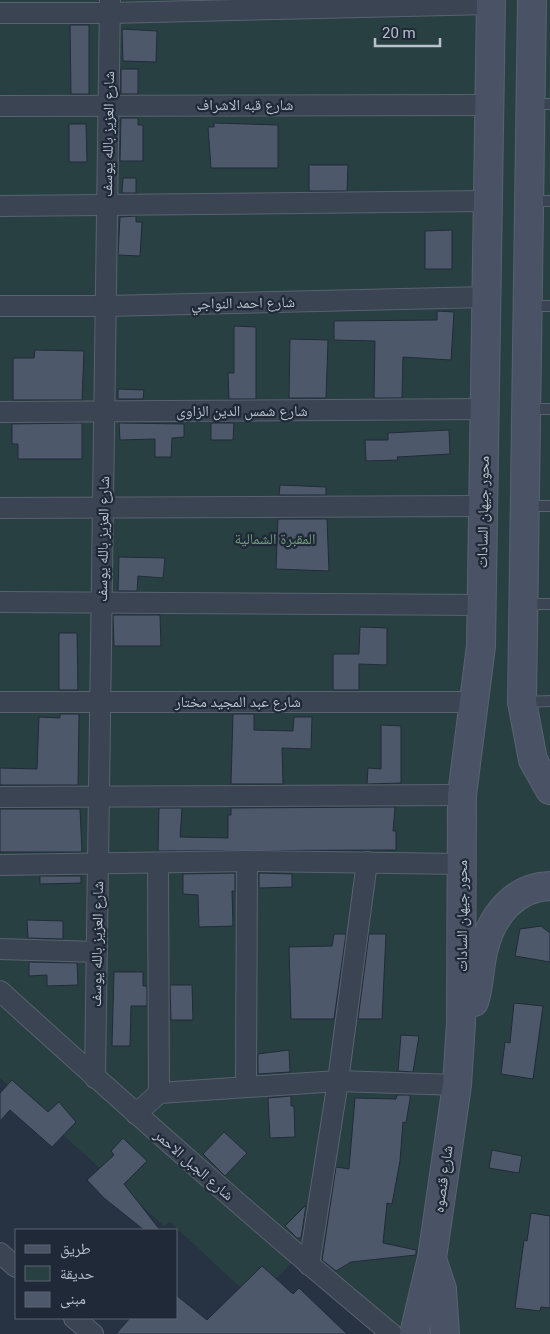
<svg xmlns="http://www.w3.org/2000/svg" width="550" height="1334" viewBox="0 0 550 1334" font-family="Roboto,'Noto Naskh Arabic',sans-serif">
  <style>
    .green { fill: #294043 }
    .building { fill: #4d596b; stroke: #222b39 }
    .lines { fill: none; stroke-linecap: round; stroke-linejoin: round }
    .service-casing { stroke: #59626f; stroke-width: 12 }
    .minor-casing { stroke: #59626f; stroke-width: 22 }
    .secondary-casing { stroke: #59626f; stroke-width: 30 }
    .service { stroke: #3b4452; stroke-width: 10 }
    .minor { stroke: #3b4452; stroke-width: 20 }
    .secondary { stroke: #495365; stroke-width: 28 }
    .labels { text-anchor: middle; stroke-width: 4.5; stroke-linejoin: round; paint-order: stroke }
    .street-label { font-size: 15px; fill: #b8c0cc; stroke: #202937 }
    .park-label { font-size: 15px; fill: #709c7b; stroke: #202937 }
  </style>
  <rect width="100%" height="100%" fill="#273242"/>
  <path class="green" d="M0,0H550V1334H386L296,1258L255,1301L170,1222L164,1226L0,1078Z"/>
  <g class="building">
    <path d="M70,25H89V94H71Z"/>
    <path d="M122,29L157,31L156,62L123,61Z"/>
    <rect x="121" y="69" width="17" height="25"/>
    <path d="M121,118H138V125H143V161H120Z"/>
    <path d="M214,123L278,125V168H211L208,127H214Z"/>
    <path d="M69,124H86L87,162H69Z"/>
    <path d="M309,165H348L347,191H309Z"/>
    <path d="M123,178H136V193H122Z"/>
    <path d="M136,216V222H142L140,256L118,255L120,217Z"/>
    <path d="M452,230V269H425V231Z"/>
    <path d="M437,311L454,312L451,360L403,357L402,398H374L375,341L334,340V321L437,320Z"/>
    <path d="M234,326L256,327V399H229L228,373H234Z"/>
    <path d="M290,339L328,340L326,398H289Z"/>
    <path d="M35,350L84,351L82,400H13V358H34Z"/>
    <path d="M118,389L144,390L143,399H118Z"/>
    <path d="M82,423V459H18V444H12V424Z"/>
    <path d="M119,423L184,424V437L172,438L171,457H155V439L120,440Z"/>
    <path d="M211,423H234L233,440H211Z"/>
    <path d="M449,430L450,454L397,457L398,460L366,461L365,440H388V433Z"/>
    <path d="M280,485L326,487V495H279Z"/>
    <path d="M278,519H327L329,571L276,569Z"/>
    <path d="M119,557L165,558L163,578L138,576L137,591H118Z"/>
    <path d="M113,615H160L161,646H114Z"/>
    <path d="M360,627L387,628V665L359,664V690H333V654H359Z"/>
    <path d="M59,633H77L78,690H59Z"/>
    <path d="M60,714H79L78,785H0V768L37,769L39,717L60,718Z"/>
    <path d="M233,714H254V730L293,731L294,717H312L311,749L282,748L283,784H231Z"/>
    <path d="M381,725L401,726V783L367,784L368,768L381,769Z"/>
    <path d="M395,807L393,831H396V850L158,851L159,808H182L180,837L228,838V815H231V808Z"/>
    <path d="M0,809H80L82,852H0Z"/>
    <path d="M235,873V891H232L233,926L199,927L198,895L183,894V874Z"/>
    <path d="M259,873L292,874V887L259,888Z"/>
    <path d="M40,876H81V883L40,884Z"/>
    <path d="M27,920L63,921V939L28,938Z"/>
    <path d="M541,926L550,933V962L515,956L520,929Z"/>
    <path d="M334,934H346L334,1019H291L289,947L332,946Z"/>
    <path d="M369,934H386L382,1019H358Z"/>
    <path d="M29,962L77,963L78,985L47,986V975L29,976Z"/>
    <path d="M114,972H143V986H147V1006H131L130,1046H112Z"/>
    <path d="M170,985H192L193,1020H171Z"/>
    <path d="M514,1003L543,1006L533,1079L501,1074L505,1042L510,1043Z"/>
    <path d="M401,1035L419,1036L413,1072L398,1071Z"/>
    <path d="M289,1050L290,1072L258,1074V1054Z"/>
    <path d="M12,1080L48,1112L59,1102L76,1122L52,1147L10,1110L0,1121V1093Z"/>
    <path d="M397,1095H410V1099L406,1123L403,1122L400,1161L392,1204L387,1203L383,1243L416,1250V1255L351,1262L336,1271L322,1260L336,1167L349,1169L355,1098L396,1099Z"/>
    <path d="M291,1096V1106H294L295,1137L270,1138L268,1098Z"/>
    <path d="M224,1132L247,1153L225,1176L203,1154Z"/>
    <path d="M123,1138L147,1161L124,1184L160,1230H144L104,1198L87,1180L114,1155L111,1151Z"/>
    <path d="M492,1150L522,1156L519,1173L489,1168Z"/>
    <path d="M306,1205L301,1238H297L285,1226Z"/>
    <path d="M531,1213L550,1216V1308L541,1307L540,1311L515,1308L524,1240L527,1241Z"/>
    <path d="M262,1266L293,1294L299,1288L347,1334H116L130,1318H176V1295L207,1320Z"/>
  </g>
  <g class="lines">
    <g class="service-casing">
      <g id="service">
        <path d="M531,104H550"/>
        <path d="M531,201H550"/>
        <path d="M529,306H550"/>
        <path d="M526,409H550"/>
        <path d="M526,506H550"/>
        <path d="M524,604H550"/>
        <path d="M524,702L550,701"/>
      </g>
    </g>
    <g class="minor-casing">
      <g id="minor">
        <path d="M0,13H110L491,4"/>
        <path d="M0,106L490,105"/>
        <path d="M0,206L488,201"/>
        <path d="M0,306H106L487,297"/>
        <path d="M0,412L485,409"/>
        <path d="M0,508L483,506"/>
        <path d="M0,602L482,605"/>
        <path d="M0,702H476"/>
        <path d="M0,797L462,795"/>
        <path d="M158,864L159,1093"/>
        <path d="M0,865L247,861L461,864"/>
        <path d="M0,949L97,952"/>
        <path d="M0,991C129,1108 258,1223 392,1334"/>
        <path d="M95,1078L110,0"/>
        <path d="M246,1086L247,861"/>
        <path d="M136,1114L159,1093L338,1081L457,1085"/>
        <path d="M0,1253L16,1267"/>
        <path d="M309,1265L338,1081L367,862"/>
        <path d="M74,1318L93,1334"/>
      </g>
    </g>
    <g class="secondary-casing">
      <g id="secondary">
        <path d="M532,0L522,702L533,760L550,790"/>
        <path d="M474,1002C480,985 479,965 484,948C492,915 515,887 550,886"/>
        <path d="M432,1259L442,1289L445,1334"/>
        <path d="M414,1334L432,1258L457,1085L461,1023L462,795L481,646L491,0"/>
      </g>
    </g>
    <use href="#service" class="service"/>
    <use href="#minor" class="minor"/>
    <use href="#secondary" class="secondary"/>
  </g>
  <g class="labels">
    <g class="street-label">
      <text x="245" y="110">شارع قبه الاشراف</text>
      <text transform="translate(108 134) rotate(-89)" y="5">شارع العزيز بالله يوسف</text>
      <text transform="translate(243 303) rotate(-1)" y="5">شارع احمد النواجي</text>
      <text x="242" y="416">شارع شمس الدين الزاوى</text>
      <text transform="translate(483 512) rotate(-89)" y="5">محور جيهان السادات</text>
      <text transform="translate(103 539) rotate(-89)" y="5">شارع العزيز بالله يوسف</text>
      <text x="238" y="707">شارع عبد المجيد مختار</text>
      <text transform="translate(462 916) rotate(-90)" y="5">محور جيهان السادات</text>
      <text transform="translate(97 944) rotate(-89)" y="5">شارع العزيز بالله يوسف</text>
      <text transform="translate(194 1165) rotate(41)" y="5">شارع الجبل الاحمر</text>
      <text transform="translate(443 1179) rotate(-82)" y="5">شارع قنصوه</text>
    </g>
    <g class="park-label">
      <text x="275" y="544">المقبرة الشمالية</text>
    </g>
  </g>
  <rect x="15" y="1229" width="162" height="90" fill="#202937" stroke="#5d6573"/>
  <rect x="25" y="1245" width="25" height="8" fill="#495365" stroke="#5d6573"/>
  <text x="60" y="1254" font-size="15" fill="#b8c0cc">طريق</text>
  <rect x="25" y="1266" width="25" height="15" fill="#294043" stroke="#5d6573"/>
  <text x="60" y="1279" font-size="15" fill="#b8c0cc">حديقة</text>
  <rect x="25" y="1292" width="25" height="15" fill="#4d596b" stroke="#5d6573"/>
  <text x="60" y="1304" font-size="15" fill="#b8c0cc">مبنى</text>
  <path d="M375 38v8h65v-8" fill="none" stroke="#b8c0cc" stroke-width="2.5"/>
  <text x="382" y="38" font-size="15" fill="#b8c0cc" stroke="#202937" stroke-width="4" paint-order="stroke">20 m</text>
</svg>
